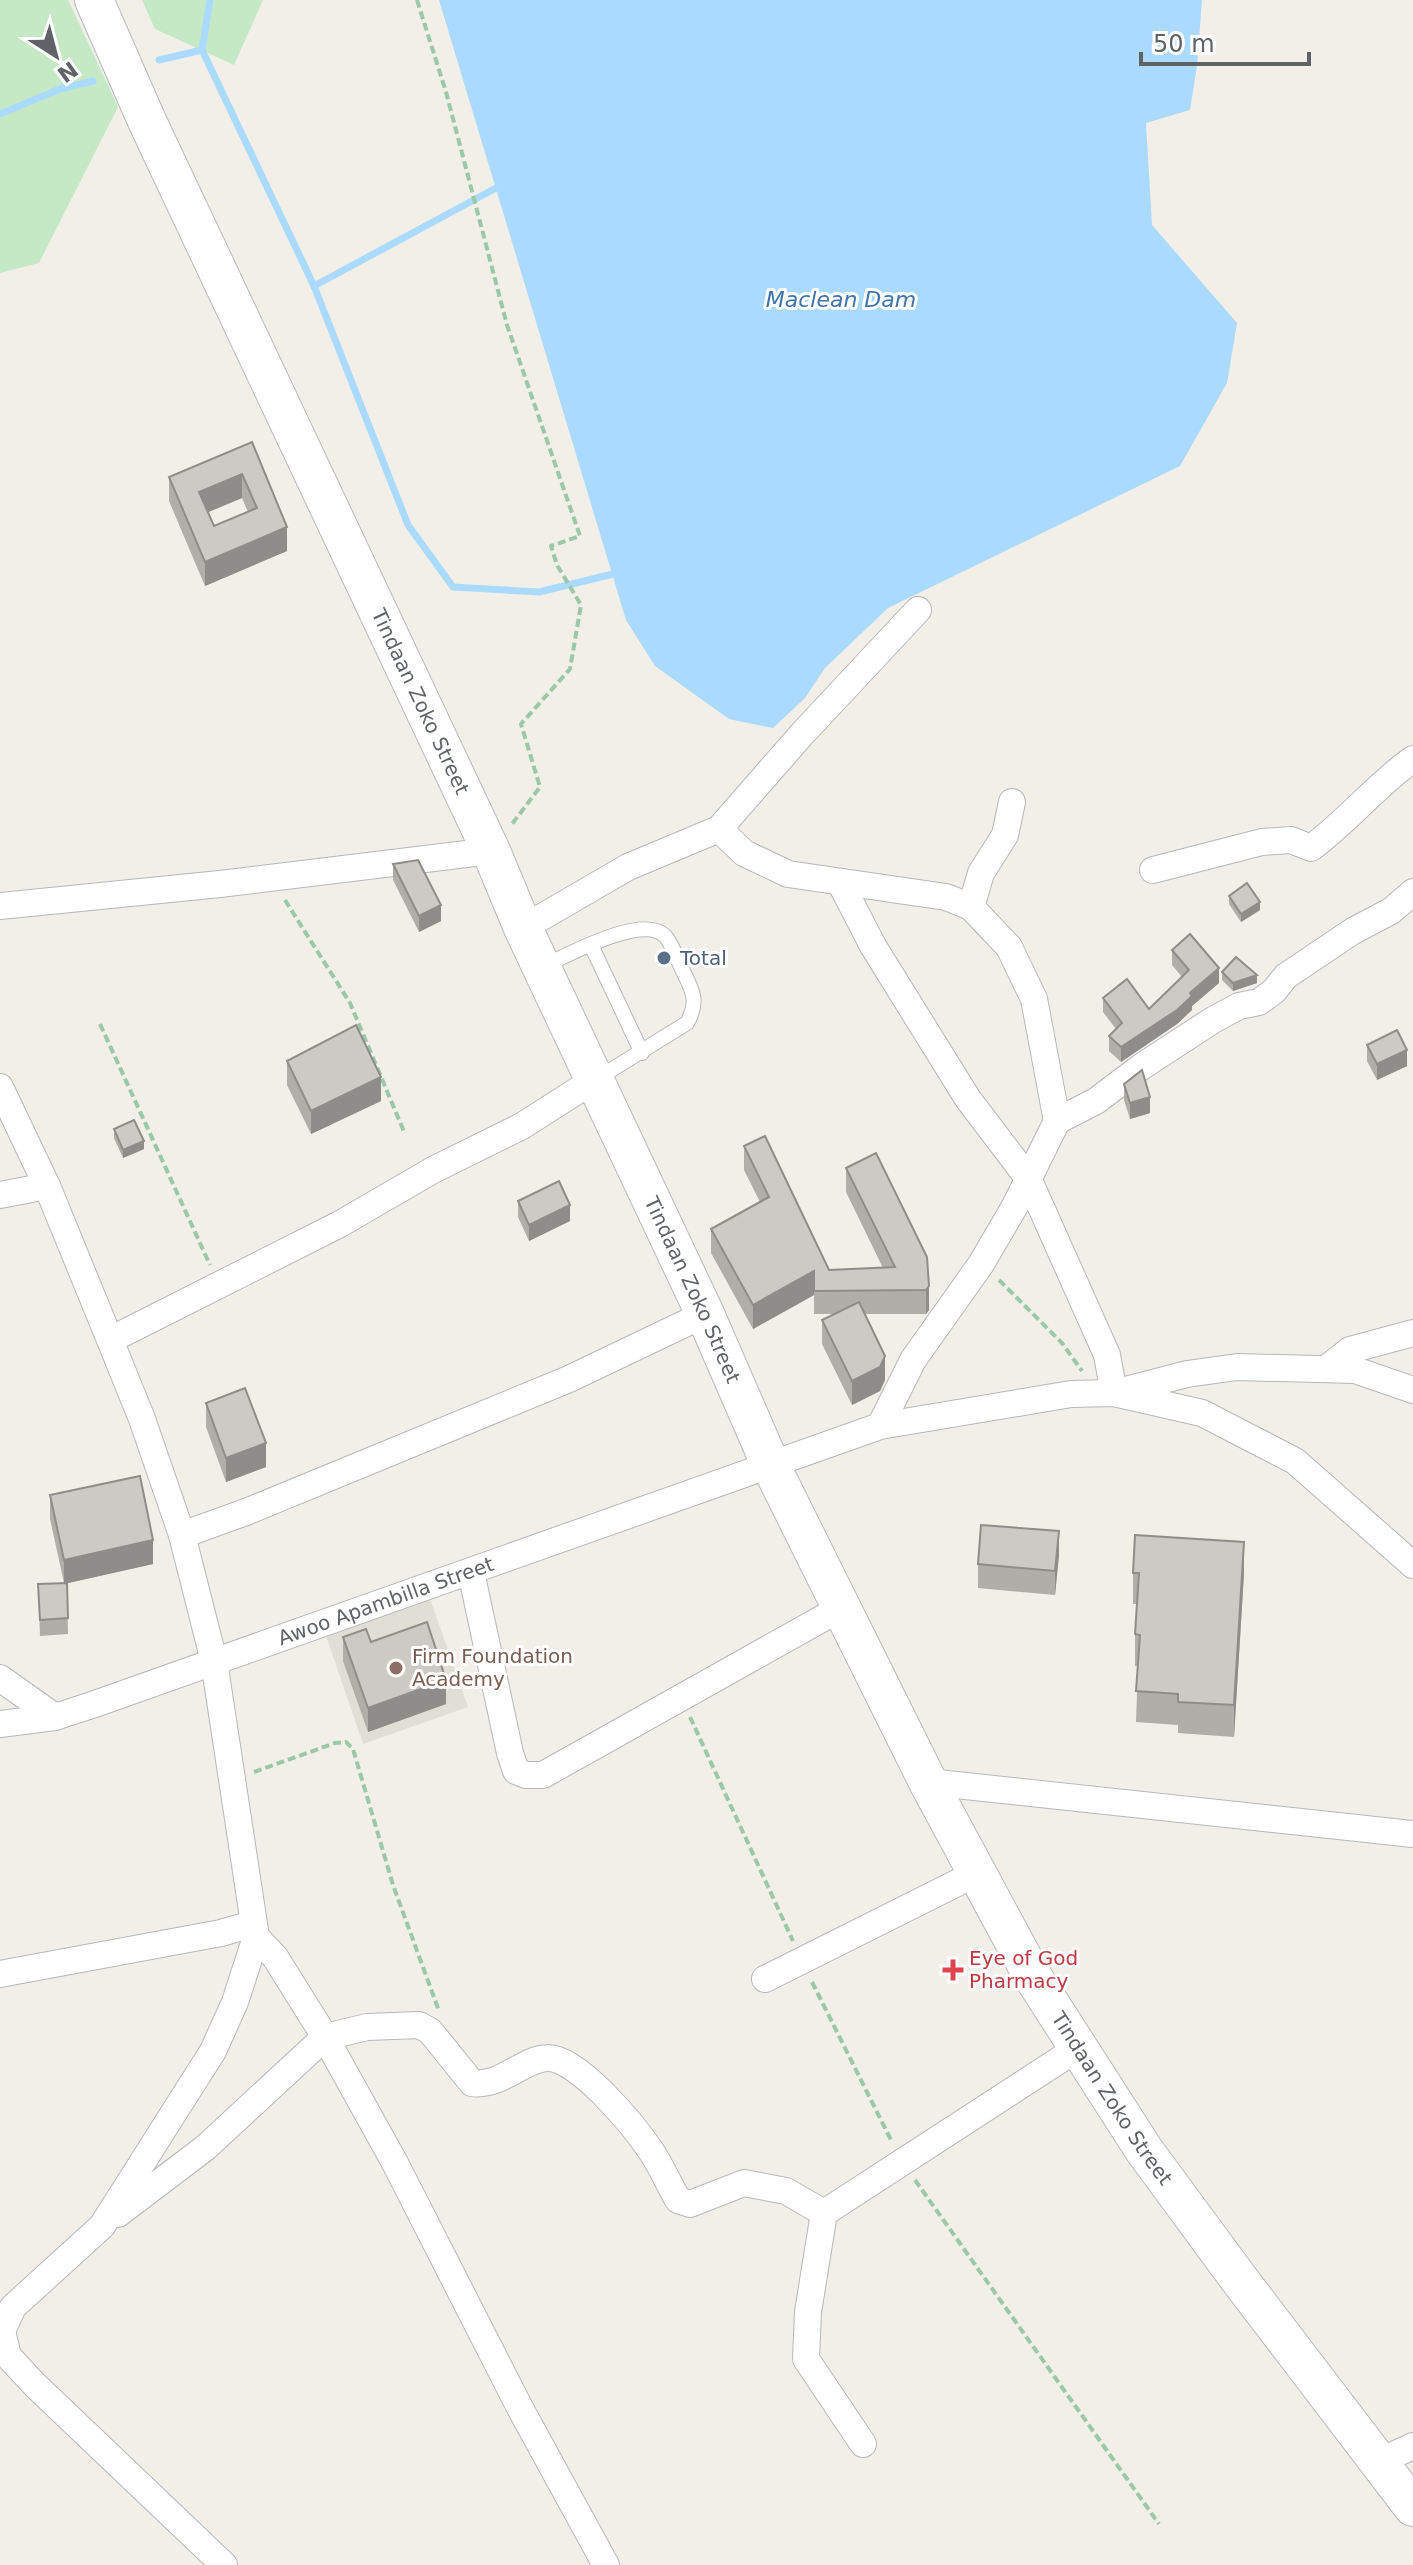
<svg xmlns="http://www.w3.org/2000/svg" width="1413" height="2565" viewBox="0 0 1413 2565" font-family="'DejaVu Sans',sans-serif">
  <style>
    .education { fill: #e1ded6 }
    .green { fill: #c5e8c5 }
    .water { fill: #aadaff }
    .lines { fill: none; stroke-linecap: round; stroke-linejoin: round }
    .stream { stroke: #aadaff; stroke-width: 7 }
    .lane-casing { stroke: #b5b8bc; stroke-width: 16 }
    .street-casing { stroke: #b5b8bc; stroke-width: 28 }
    .secondary-casing { stroke: #b6babf; stroke-width: 40 }
    .path { stroke: #9cc7a9; stroke-width: 4; stroke-dasharray: 8 4; stroke-linecap: butt }
    .lane { stroke: #fff; stroke-width: 14 }
    .street { stroke: #fff; stroke-width: 26 }
    .secondary { stroke: #fff; stroke-width: 38 }
    .wall { fill: #afaea9; fill-rule: evenodd }
    .shaded-wall { fill: #8f8d8a }
    .building { fill: #cccac5; stroke: #8f8d8a; stroke-width: 2; fill-rule: evenodd }
    .service-dot { fill: #5c6f8a; stroke: #fff; stroke-width: 3 }
    .education-dot { fill: #8d6e63; stroke: #fff; stroke-width: 3 }
    .health-dot { fill: #e0444e; stroke: #fff; stroke-width: 3 }
    .labels { text-anchor: middle; stroke-width: 6; stroke-linejoin: round; paint-order: stroke }
    .street-label { font-size: 20px; fill: #5f6368; stroke: #fff }
    .service-label { font-size: 20px; fill: #4e5e75; stroke: #fff; text-anchor: start }
    .education-label { font-size: 20px; fill: #785e54; stroke: #fff; text-anchor: start }
    .health-label { font-size: 20px; fill: #be3a42; stroke: #fff; text-anchor: start }
    .water-label { font-size: 22px; font-style: italic; fill: #4174aa; stroke: #fff }
  </style>
  <rect width="100%" height="100%" fill="#f1efe8"/>
  <path class="education" d="M428,1593L468,1707L363,1744L324,1630Z"/>
  <g class="green">
    <path d="M0,0H68L118,107L39,263L0,273Z"/>
    <path d="M142,0H263L234,65L155,29Z"/>
  </g>
  <path class="water" d="M439,0H1202L1197,66L1190,110L1146,123L1152,225L1237,323L1227,383L1180,466L888,608L825,668L805,698L773,728L729,719L655,666L626,620Z"/>
  <g class="lines">
    <g class="stream">
      <path d="M202,50L314,286L408,525L453,587L539,592L613,574"/>
      <path d="M159,60L202,50L210,0"/>
      <path d="M0,114L60,89L93,81"/>
      <path d="M314,286L496,188"/>
    </g>
    <g class="lane-casing">
      <g id="lane">
        <path d="M591,945L642,1053"/>
        <path d="M544,966C568,955 645,912 666,937C673,946 678,961 683,971C693,991 699,1002 687,1023L595,1080"/>
      </g>
    </g>
    <g class="street-casing">
      <g id="street">
        <path d="M719,829L744,853L788,874L946,897L971,907"/>
        <path d="M1153,870L1262,842L1291,840L1311,848C1348,821 1375,786 1413,759"/>
        <path d="M840,882L873,946L968,1099L1028,1178L1107,1355L1114,1393L1187,1374L1237,1367L1355,1370L1413,1390"/>
        <path d="M0,906L220,884L491,851"/>
        <path d="M523,928L628,867L719,829L802,734L918,610"/>
        <path d="M0,1087L47,1186L110,1340L142,1419L182,1535L214,1661L256,1937L235,2002L213,2051L102,2226L13,2307L2,2331L8,2356L35,2385L224,2565"/>
        <path d="M1057,1121L1096,1101L1141,1067L1213,1020L1239,1006L1259,1002L1274,991L1286,976L1353,931L1391,911L1413,892"/>
        <path d="M0,1195L47,1186"/>
        <path d="M110,1340L340,1224L433,1170L522,1126L594,1080"/>
        <path d="M1326,1369L1350,1350L1413,1333"/>
        <path d="M880,1426L913,1360L981,1264L1015,1206L1057,1121L1034,999L1009,947L971,907L981,873L1005,835L1012,802"/>
        <path d="M182,1535L246,1512L569,1379L705,1314"/>
        <path d="M471,1572L510,1753L516,1771L526,1775H543L841,1608"/>
        <path d="M0,1678L55,1717"/>
        <path id="s1" d="M0,1724L55,1717L92,1705L880,1426L1071,1394L1114,1393L1202,1413L1295,1461L1413,1565"/>
        <path d="M928,1782L1413,1834"/>
        <path d="M256,1937L275,1957L325,2037L395,2163L520,2408L606,2565"/>
        <path d="M0,1974L221,1933L252,1924"/>
        <path d="M765,1979L977,1873"/>
        <path d="M118,2214L205,2148L325,2037L367,2027L419,2025L430,2031L472,2083C501,2087 523,2059 547,2058C577,2056 635,2127 651,2151C661,2166 669,2184 678,2200L690,2204L744,2183L786,2191L824,2213"/>
        <path d="M863,2444L806,2359L808,2312L824,2213L1078,2048"/>
        <path d="M1378,2462L1413,2446"/>
      </g>
    </g>
    <g class="secondary-casing">
      <g id="secondary">
        <path id="s2" d="M94,0L147,121L491,851L523,928L705,1314L771,1466L928,1782L1033,1977L1144,2150L1239,2279L1413,2507"/>
      </g>
    </g>
    <g class="path">
      <path d="M417,0L446,92L507,325L580,536L551,546L557,565L581,605L570,669L521,724L540,787L512,824"/>
      <path d="M285,900L350,1003L405,1134"/>
      <path d="M100,1024L210,1265"/>
      <path d="M999,1280L1062,1343L1082,1371"/>
      <path d="M690,1717L793,1941"/>
      <path d="M254,1772L335,1743L346,1742L353,1749L393,1885L439,2011"/>
      <path d="M812,1982L892,2142"/>
      <path d="M915,2180L1159,2524"/>
    </g>
    <use href="#lane" class="lane"/>
    <use href="#street" class="street"/>
    <use href="#secondary" class="secondary"/>
  </g>
  <g class="wall">
    <path d="M252,442L287,551L205,586L169,501V477ZM242,498L248,512L214,526L208,512Z"/>
    <path d="M393,864L441,921L419,932L393,880Z"/>
    <path d="M1229,896L1260,910L1241,922L1229,904Z"/>
    <path d="M1172,950L1219,983L1192,1006V1010L1177,1024L1121,1062L1109,1051V1036L1116,1029L1103,1012V998L1149,1009L1182,977L1172,965Z"/>
    <path d="M1222,972L1257,983L1233,991L1222,980Z"/>
    <path d="M1367,1045L1407,1066L1377,1080L1367,1061Z"/>
    <path d="M287,1061L381,1101L311,1134L287,1085Z"/>
    <path d="M1124,1084L1150,1113L1130,1119L1124,1100Z"/>
    <path d="M114,1129L144,1149L123,1158L114,1138Z"/>
    <path d="M744,1146L829,1270L883,1268L846,1192V1168L927,1257L929,1310L926,1314H865L885,1380L880,1391L852,1405L822,1344V1320L835,1314H814V1295L753,1329L711,1253V1229L760,1202L744,1170Z"/>
    <path d="M518,1201L570,1221L529,1241L518,1217Z"/>
    <path d="M206,1403L266,1467L226,1482L206,1427Z"/>
    <path d="M50,1495L153,1564L67,1583L68,1634L40,1636L38,1584L64,1583L50,1519Z"/>
    <path d="M1059,1555L1055,1595L978,1588V1564Z"/>
    <path d="M1133,1573H1244L1234,1737L1178,1733V1725L1136,1722L1138,1666H1135V1634L1137,1604H1133Z"/>
    <path d="M343,1637L446,1704L368,1732L343,1661Z"/>
  </g>
  <g class="shaded-wall">
    <path d="M242,474V498L199,516V492Z"/>
    <path d="M287,527V551L205,586V562Z"/>
    <path d="M1260,902V910L1241,922V914Z"/>
    <path d="M441,905V921L419,932V916Z"/>
    <path d="M1219,968V983L1192,1006V1010L1177,1024L1121,1062V1047Z"/>
    <path d="M1257,975V983L1233,991V983Z"/>
    <path d="M1407,1050V1066L1377,1080V1064Z"/>
    <path d="M381,1077V1101L311,1134V1111Z"/>
    <path d="M1150,1097V1113L1130,1119V1103Z"/>
    <path d="M144,1141V1149L123,1158V1150Z"/>
    <path d="M570,1205V1221L529,1241V1225Z"/>
    <path d="M814,1271V1295L753,1329V1305Z"/>
    <path d="M929,1286V1310L926,1314V1290Z"/>
    <path d="M885,1356V1380L880,1391L852,1405V1381Z"/>
    <path d="M266,1443V1467L226,1482V1458Z"/>
    <path d="M1059,1531V1555L1055,1595V1571Z"/>
    <path d="M153,1540V1564L64,1584V1560Z"/>
    <path d="M1244,1542V1573L1234,1737V1705Z"/>
    <path d="M446,1680V1704L368,1732V1708Z"/>
  </g>
  <g class="building">
    <path d="M252,442L287,527L205,562L169,477ZM242,474L257,508L214,526L199,492Z"/>
    <path d="M418,860L441,905L419,916L393,864Z"/>
    <path d="M1247,883L1260,902L1241,914L1229,896Z"/>
    <path d="M1190,934L1219,968L1190,993L1192,996L1177,1010L1121,1047L1109,1036L1122,1023L1103,998L1127,979L1149,1009L1189,970L1172,950Z"/>
    <path d="M1236,957L1257,975L1233,983L1222,972Z"/>
    <path d="M356,1025L381,1077L311,1111L287,1061Z"/>
    <path d="M1397,1030L1407,1050L1377,1064L1367,1045Z"/>
    <path d="M1142,1070L1150,1097L1130,1103L1124,1084Z"/>
    <path d="M134,1120L144,1141L123,1150L114,1129Z"/>
    <path d="M765,1136L829,1270L895,1267L846,1168L876,1153L927,1257L929,1286L926,1290L814,1291V1271L753,1305L711,1229L769,1197L744,1146Z"/>
    <path d="M559,1181L570,1205L529,1225L518,1201Z"/>
    <path d="M859,1302L885,1356L880,1367L852,1381L822,1320Z"/>
    <path d="M245,1388L266,1443L226,1458L206,1403Z"/>
    <path d="M140,1476L153,1540L64,1560L50,1495Z"/>
    <path d="M981,1525L1059,1531L1055,1571L978,1564Z"/>
    <path d="M1135,1535L1244,1542L1234,1705L1178,1702V1694L1136,1691L1140,1635L1135,1634L1139,1573H1133Z"/>
    <path d="M67,1583L68,1618L40,1620L38,1584Z"/>
    <path d="M427,1622L446,1680L368,1708L343,1637L366,1629L371,1642Z"/>
  </g>
  <circle class="service-dot" cx="664" cy="958" r="8"/>
  <circle class="education-dot" cx="396" cy="1668" r="8"/>
  <path class="health-dot" d="M949 1958h8v8h8v8h-8v8h-8v-8h-8v-8h8z"/>
  <g class="labels">
    <g class="street-label">
      <text dy="7" stroke="none"><textPath href="#s2" startOffset="774">Tindaan Zoko Street</textPath></text>
      <text dy="7" stroke="none"><textPath href="#s2" startOffset="1422">Tindaan Zoko Street</textPath></text>
      <text dy="7" stroke="none"><textPath href="#s1" startOffset="406">Awoo Apambilla Street</textPath></text>
      <text dy="7" stroke="none"><textPath href="#s2" startOffset="2334">Tindaan Zoko Street</textPath></text>
    </g>
    <g class="service-label">
      <text x="680" y="965">Total</text>
    </g>
    <g class="education-label">
      <text x="412" y="1663">Firm Foundation<tspan x="412" dy="23">Academy</tspan></text>
    </g>
    <g class="health-label">
      <text x="969" y="1965">Eye of God<tspan x="969" dy="23">Pharmacy</tspan></text>
    </g>
    <g class="water-label">
      <text x="841" y="307">Maclean Dam</text>
    </g>
  </g>
  <g transform="translate(56 56) rotate(144)" stroke="#ffffff" stroke-width="6" paint-order="stroke">
  <path d="M0-6L14 30L0 20L-14 30Z" fill="#5f6368"/>
  <text y="-12" font-size="22" font-weight="bold" text-anchor="middle" fill="#5f6368">N</text>
  </g>
  <path d="M1141 52v12h168v-12" fill="none" stroke="#5f6368" stroke-width="4"/>
  <text x="1153" y="52" font-size="24" fill="#5f6368" stroke="#ffffff" stroke-width="6" paint-order="stroke">50 m</text>
</svg>
